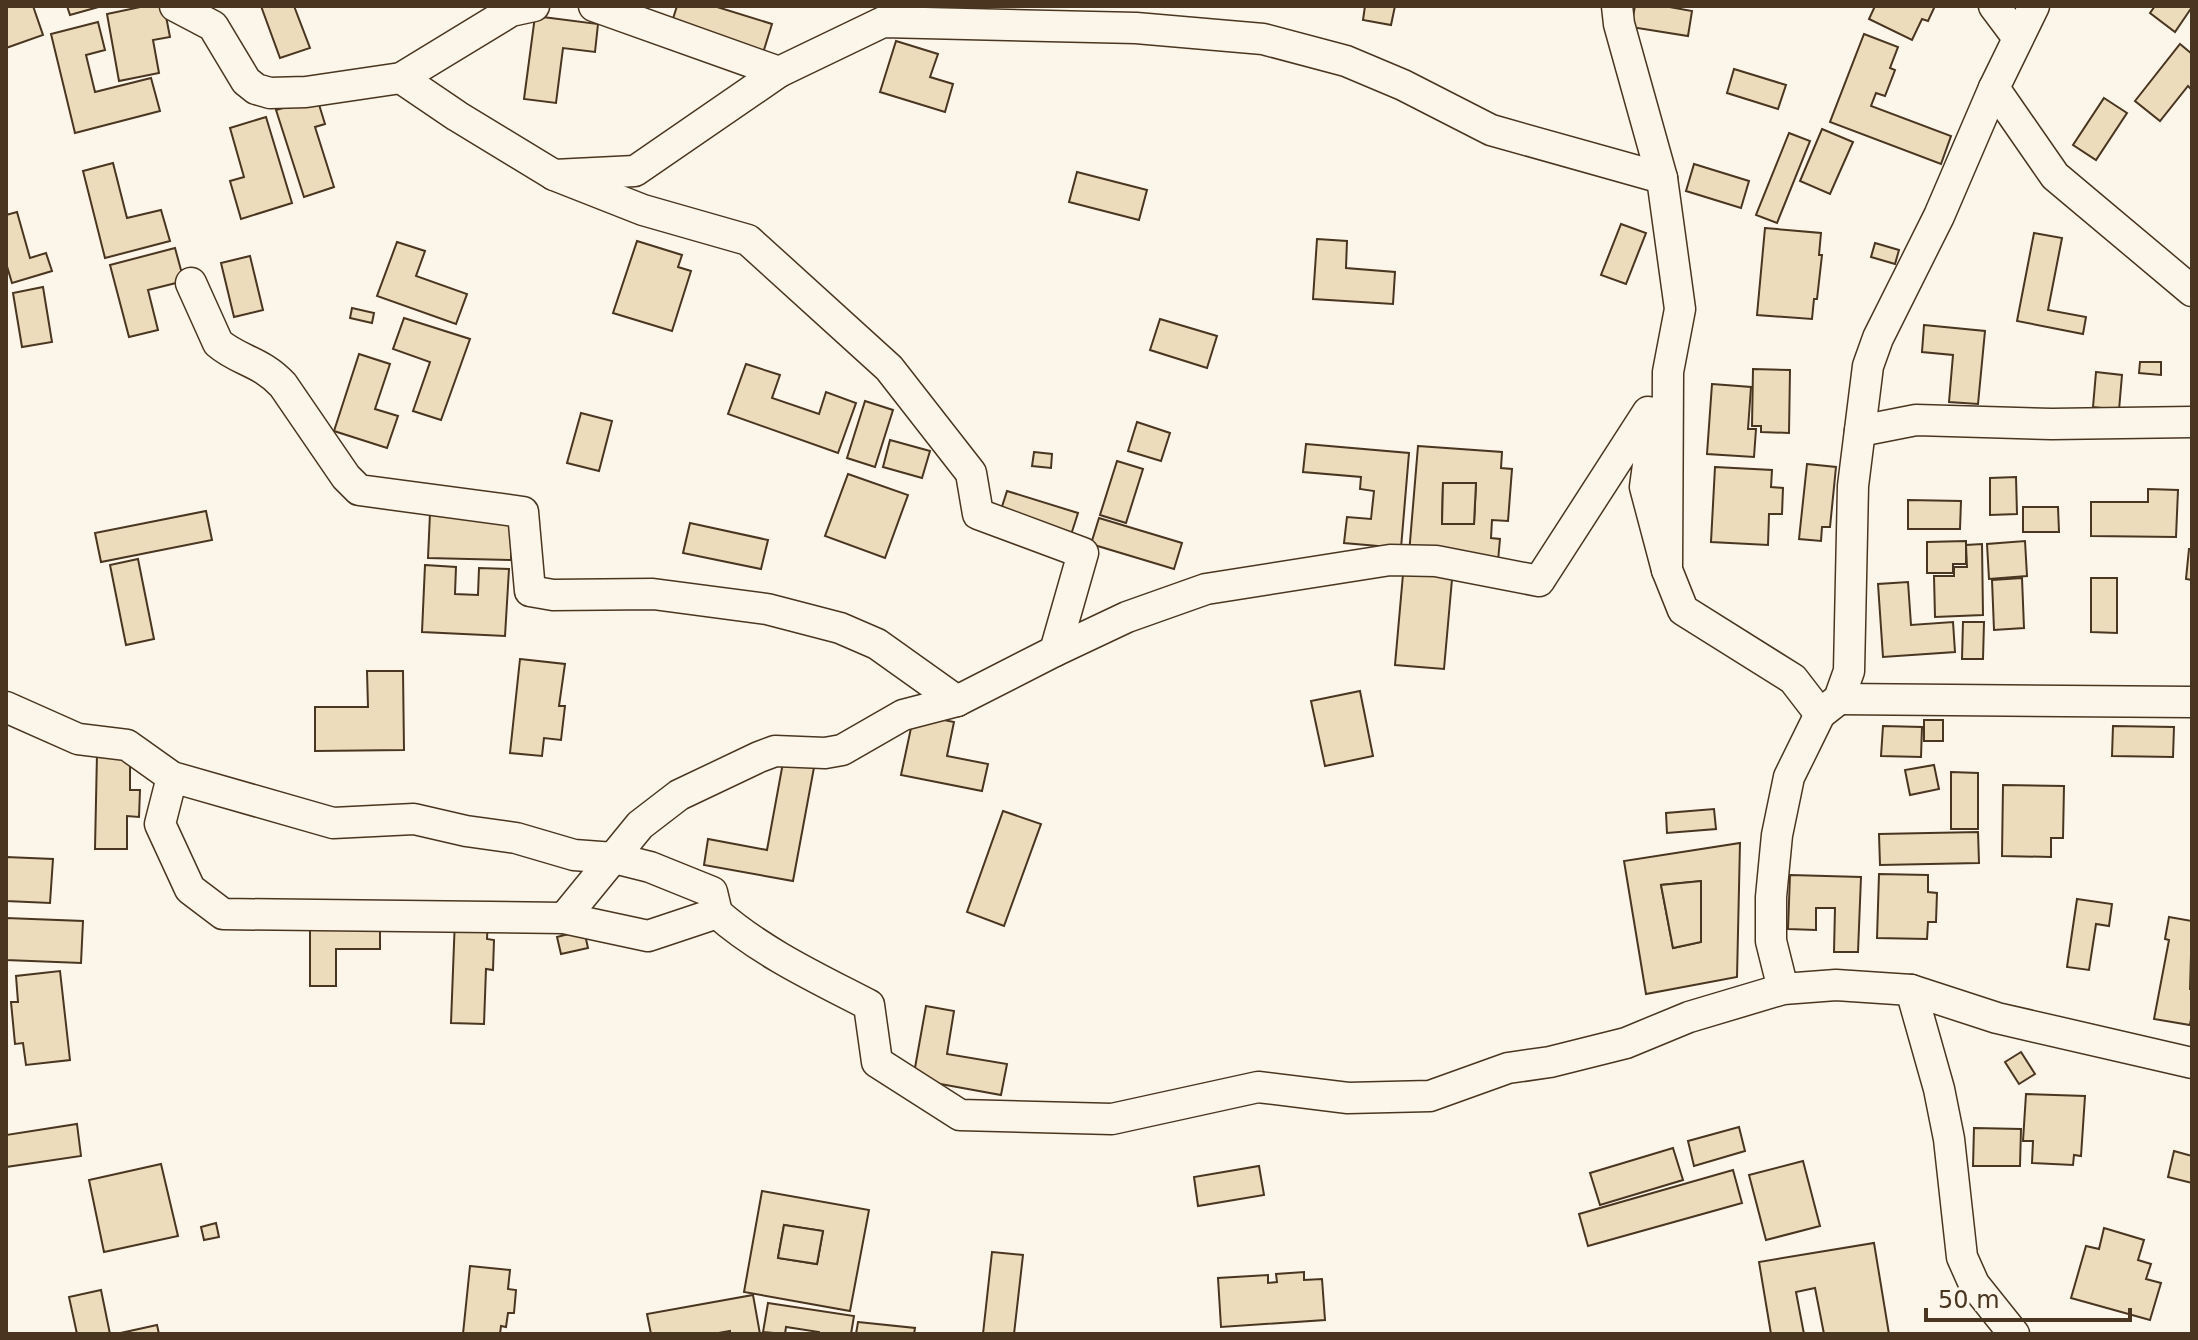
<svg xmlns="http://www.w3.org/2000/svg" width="2198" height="1340" viewBox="0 0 2198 1340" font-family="'DejaVu Sans',sans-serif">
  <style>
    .building { fill: #ecdcbc; stroke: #4a3520; stroke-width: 2; fill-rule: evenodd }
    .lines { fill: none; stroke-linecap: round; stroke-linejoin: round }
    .minor-casing { stroke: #4a3520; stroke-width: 33 }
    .minor { stroke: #fbf6e9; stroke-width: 30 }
  </style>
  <rect width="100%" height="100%" fill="#fbf6e9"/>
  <g class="building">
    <path d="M6,6H33L43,35L6,48Z"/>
    <path d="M67,6H102L70,15Z"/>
    <path d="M145,6H164L170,37L153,40L159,73L119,81L107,14Z"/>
    <path d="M261,6H294L310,48L280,58Z"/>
    <path d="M677,6H714L772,24L763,53L671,25Z"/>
    <path d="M1365,6H1395L1391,25L1363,20Z"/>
    <path d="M1635,6H1664L1692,11L1688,36L1631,27Z"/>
    <path d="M1875,6H1935L1928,21L1922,19L1912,40L1869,19Z"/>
    <path d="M2155,6H2192V7L2175,32L2150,13Z"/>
    <path d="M535,16L598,24L595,52L563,48L556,103L524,99Z"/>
    <path d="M98,22L105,50L86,55L95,92L151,78L160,111L75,133L51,34Z"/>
    <path d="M1864,34L1898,47L1890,68L1895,70L1885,96L1876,93L1871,106L1951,136L1941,164L1830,122Z"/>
    <path d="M896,41L938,54L930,77L953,84L945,112L880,92Z"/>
    <path d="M2180,44L2192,54V90L2188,86L2160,121L2135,101Z"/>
    <path d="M1734,69L1786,85L1778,109L1727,93Z"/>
    <path d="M317,98L325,124L315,127L334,187L304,197L276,110Z"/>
    <path d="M2104,98L2127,113L2096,160L2073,145Z"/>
    <path d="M266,117L292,203L241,219L230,181L244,177L230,128Z"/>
    <path d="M1822,129L1853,142L1830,194L1800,181Z"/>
    <path d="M1789,133L1810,141L1777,223L1756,215Z"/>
    <path d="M113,163L127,218L161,210L170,241L105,258L83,171Z"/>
    <path d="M1694,164L1749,181L1741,208L1686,191Z"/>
    <path d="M1077,172L1147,190L1139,220L1069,202Z"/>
    <path d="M17,212L30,258L46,253L52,271L12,283L6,263V215Z"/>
    <path d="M1621,224L1646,233L1626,284L1601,275Z"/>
    <path d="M1765,228L1821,233L1819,255H1822L1817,299H1814L1812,319L1757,315Z"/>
    <path d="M2034,233L2062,238L2048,310L2086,317L2083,334L2017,321Z"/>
    <path d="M1317,239L1347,241L1346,268L1395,272L1393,304L1313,299Z"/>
    <path d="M637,241L682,255L678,267L691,271L672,331L613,313Z"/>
    <path d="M397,242L425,251L416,276L467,294L456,324L377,296Z"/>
    <path d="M1875,243L1899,250L1895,264L1871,257Z"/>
    <path d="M175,248L184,281L148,290L158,330L129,337L110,265Z"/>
    <path d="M250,256L263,310L234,317L221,263Z"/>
    <path d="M43,287L52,342L22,347L13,293Z"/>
    <path d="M352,308L374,313L372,323L350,318Z"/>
    <path d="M404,318L470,339L441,420L413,411L430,362L393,349Z"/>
    <path d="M1160,319L1217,336L1207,368L1150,350Z"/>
    <path d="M1924,325L1985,331L1978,404L1949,402L1953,355L1922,352Z"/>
    <path d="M359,354L390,364L375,409L398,416L387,448L334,431Z"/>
    <path d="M2140,362H2161V375L2139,373Z"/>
    <path d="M746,364L780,375L772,398L819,414L826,392L856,403L838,453L728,414Z"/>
    <path d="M1753,369L1790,370L1789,433L1761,432V426H1752Z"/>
    <path d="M2096,372L2122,375L2119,410L2093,407Z"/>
    <path d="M1712,384L1751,387L1748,429H1756L1754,457L1707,454Z"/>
    <path d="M865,401L893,410L875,467L847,458Z"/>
    <path d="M581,413L612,421L599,471L567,463Z"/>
    <path d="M1137,422L1170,433L1161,461L1128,451Z"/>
    <path d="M890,440L930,451L922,478L883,467Z"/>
    <path d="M1306,444L1409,453L1401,548L1344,543L1347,517L1371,519L1374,491L1360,489L1361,477L1303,472Z"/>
    <path d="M1418,446L1502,452L1501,468L1512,469L1508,521L1492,520L1491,538L1500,539L1498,561L1409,554ZM1443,483H1476L1474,524H1442Z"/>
    <path d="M1034,452L1052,454L1051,468L1032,466Z"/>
    <path d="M1117,461L1143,469L1126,523L1100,515Z"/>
    <path d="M1807,464L1836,467L1830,527H1822L1821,541L1799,539Z"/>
    <path d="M1715,467L1772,470L1771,487L1783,488L1782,514H1769L1768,545L1711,542Z"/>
    <path d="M848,474L908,495L885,558L825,536Z"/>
    <path d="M2016,477L2017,514L1990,515V478Z"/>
    <path d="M1443,483H1476L1474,524H1442Z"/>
    <path d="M2148,489L2178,490L2176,537L2091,536V502H2148Z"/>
    <path d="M1007,491L1078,513L1069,541L998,519Z"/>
    <path d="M1908,500L1961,501L1960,529H1908Z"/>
    <path d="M2023,507H2058L2059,532H2023Z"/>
    <path d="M206,511L212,540L101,562L95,533Z"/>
    <path d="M430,513L512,515L511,560L428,558Z"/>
    <path d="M1099,518L1182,543L1174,569L1091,544Z"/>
    <path d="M690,523L768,540L761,569L683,553Z"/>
    <path d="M1966,541V564H1953V573H1927V542Z"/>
    <path d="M2025,541L2027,576L1989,579L1987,544Z"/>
    <path d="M1982,544L1983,615L1935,617L1934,576H1954V567H1967L1966,545Z"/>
    <path d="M2189,549H2192V580L2186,579Z"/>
    <path d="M138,559L154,639L126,645L110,565Z"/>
    <path d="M1404,563L1453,568L1444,669L1395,665Z"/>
    <path d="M425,565L456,567L455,594L478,595L479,568L509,569L505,636L422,632Z"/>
    <path d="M2022,578L2024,628L1994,630L1992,580Z"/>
    <path d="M2091,578H2117V633L2091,632Z"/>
    <path d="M1908,582L1911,625L1953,622L1955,652L1883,657L1878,584Z"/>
    <path d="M1963,622H1984L1983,659H1962Z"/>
    <path d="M520,659L565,664L559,706H565L561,740L544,738L542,756L510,753Z"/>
    <path d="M367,671H403L404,750L315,751V707H368Z"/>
    <path d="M1360,691L1373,756L1325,766L1311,701Z"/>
    <path d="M914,714L954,722L947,756L988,764L982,791L901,775Z"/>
    <rect x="1924" y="720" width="19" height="21"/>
    <path d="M1883,726L1922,727L1921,757L1881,756Z"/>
    <path d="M2113,726L2174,727L2173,757L2112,756Z"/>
    <path d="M97,753H130V790H140L139,817L127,816V849H95Z"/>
    <path d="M784,757L815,762L793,881L704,865L708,839L767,850Z"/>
    <path d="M1934,765L1939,789L1910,795L1905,770Z"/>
    <path d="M1951,772L1978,773V829H1951Z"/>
    <path d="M2003,785L2064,786L2063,838H2051V857L2002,856Z"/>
    <path d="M1714,809L1716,829L1667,833L1666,813Z"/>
    <path d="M1003,811L1041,824L1004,926L967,912Z"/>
    <path d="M1978,832L1979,863L1880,865L1879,834Z"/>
    <path d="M1740,843L1737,977L1646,994L1624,861ZM1701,881V942L1673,948L1661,885Z"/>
    <path d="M6,857L53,859L50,903L6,901Z"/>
    <path d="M1879,874L1928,875V892L1937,893L1936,922H1928L1927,939L1877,938Z"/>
    <path d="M1790,875L1861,877L1858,952H1834L1835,908H1816V930L1788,929Z"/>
    <path d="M1701,881V942L1673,948L1661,885Z"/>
    <path d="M2077,899L2112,904L2109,926L2096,924L2089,970L2067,967Z"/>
    <path d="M310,917H380V949H336V986H310Z"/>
    <path d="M2169,917L2192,921L2190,989H2192V1013L2190,1025L2154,1019L2169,940L2165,939Z"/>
    <path d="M6,918L83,921L81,963L6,960Z"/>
    <path d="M455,918L488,919L487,939L494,940L493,970L486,969L484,1024L451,1023Z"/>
    <path d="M584,930L588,948L561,954L557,937Z"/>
    <path d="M60,971L70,1060L26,1065L23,1043L15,1044L11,1002H18L16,976Z"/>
    <path d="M926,1006L954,1011L947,1054L1007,1064L1001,1095L913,1079Z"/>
    <path d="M2021,1052L2035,1074L2019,1084L2005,1062Z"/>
    <path d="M2026,1094L2085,1096L2081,1156L2074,1155L2073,1165L2032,1163L2033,1141H2023Z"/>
    <path d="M77,1124L81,1156L6,1167V1135Z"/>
    <path d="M1739,1127L1745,1151L1694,1166L1688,1141Z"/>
    <path d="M1974,1128L2021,1129L2020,1166H1973Z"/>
    <path d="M1673,1148L1683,1180L1600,1205L1590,1173Z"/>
    <path d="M2174,1151L2192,1156V1183L2168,1177Z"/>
    <path d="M1803,1161L1820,1226L1766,1240L1749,1175Z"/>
    <path d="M161,1164L178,1236L104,1252L89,1180Z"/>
    <path d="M1259,1166L1264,1195L1198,1206L1194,1177Z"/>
    <path d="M1733,1170L1742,1203L1588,1246L1579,1214Z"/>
    <path d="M762,1191L869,1210L850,1311L744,1292ZM784,1225L823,1231L817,1264L778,1258Z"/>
    <path d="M216,1223L219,1237L204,1240L201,1227Z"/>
    <path d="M784,1225L823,1231L817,1264L778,1258Z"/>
    <path d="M2104,1228L2144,1240L2138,1260L2151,1264L2146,1279L2161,1283L2150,1320L2071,1298L2086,1246L2099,1249Z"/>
    <path d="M1874,1243L1889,1334H1824L1815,1288L1796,1292L1804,1334H1771L1759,1262Z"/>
    <path d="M992,1252L1023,1255L1014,1334H983Z"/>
    <path d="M470,1266L510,1270L508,1289L516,1290L514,1313H508L506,1327L501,1326L500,1334H463Z"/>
    <path d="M1304,1272V1280L1322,1279L1325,1320L1221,1327L1218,1278L1268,1275V1283L1277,1282L1276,1274Z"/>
    <path d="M101,1290L110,1334H77L69,1297Z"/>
    <path d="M753,1295L760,1334H730V1331L713,1334H651L647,1314Z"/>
    <path d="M768,1303L854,1316L851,1334H819V1332L786,1327L785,1334L763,1332Z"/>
    <path d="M858,1322L915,1328L914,1334H856Z"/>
    <path d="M157,1325L159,1334H116Z"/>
  </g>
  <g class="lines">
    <g class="minor-casing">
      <g id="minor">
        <path d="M175,6L213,26L246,81L256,89L270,93L306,92L401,78L511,11L534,6"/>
        <path d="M594,6L779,72L883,22L1136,28L1263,39L1346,61L1403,85L1491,130L1662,178"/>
        <path d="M1617,6L1619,24L1662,178L1680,309L1668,372L1667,570L1683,610L1793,679L1820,714"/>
        <path d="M1994,6L2018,38"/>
        <path d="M401,78L457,116L554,175L635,171L779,72"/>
        <path d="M1994,88L2055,176L2192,291"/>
        <path d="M554,175L643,210L748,240L889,368L971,473L978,514L1083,553L1055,651"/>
        <path d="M191,283L218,343C239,361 261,361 283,385L346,477L359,490L523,512L530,591L553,595L653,594L767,609L840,628L877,644L957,701"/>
        <path d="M1860,431L1916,420L2052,424L2192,422"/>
        <path d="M1839,699L2192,702"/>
        <path d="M6,707L78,739L127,745L172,777L333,823L414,819L466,831L516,838L574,855L614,858L650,867L712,892L717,913"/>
        <path d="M172,777L160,824L190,889L223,914L564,918L640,825L679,795L759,757L775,751L825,753L842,750L903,715L957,701L1055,651L1127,617L1206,589L1390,560L1436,561L1539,581L1648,412L1650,450L1645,487L1667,570"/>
        <path d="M564,918L648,936L717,913C761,952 817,978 869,1005L877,1062L960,1115L1112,1119L1258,1087L1348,1098L1430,1096L1508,1068L1550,1062L1626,1043L1689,1017L1783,989L1836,985L1911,990L1997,1018L2192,1063"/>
        <path d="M1783,989L1771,941V897L1777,835L1789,777L1820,714L1839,699L1849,671L1853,486L1868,366L1878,338L1939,216L1994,88L2034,6"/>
        <path d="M1911,990L1939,1089L1949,1139L1962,1257L1974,1284L2014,1334"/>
      </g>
    </g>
    <use href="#minor" class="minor"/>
  </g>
  <rect width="2198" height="1340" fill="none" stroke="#4a3520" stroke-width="16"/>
  <path d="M1926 1308v12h204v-12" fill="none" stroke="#4a3520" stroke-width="4"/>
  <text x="1938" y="1308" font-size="24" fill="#4a3520" stroke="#fbf6e9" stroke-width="6" paint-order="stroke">50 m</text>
</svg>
